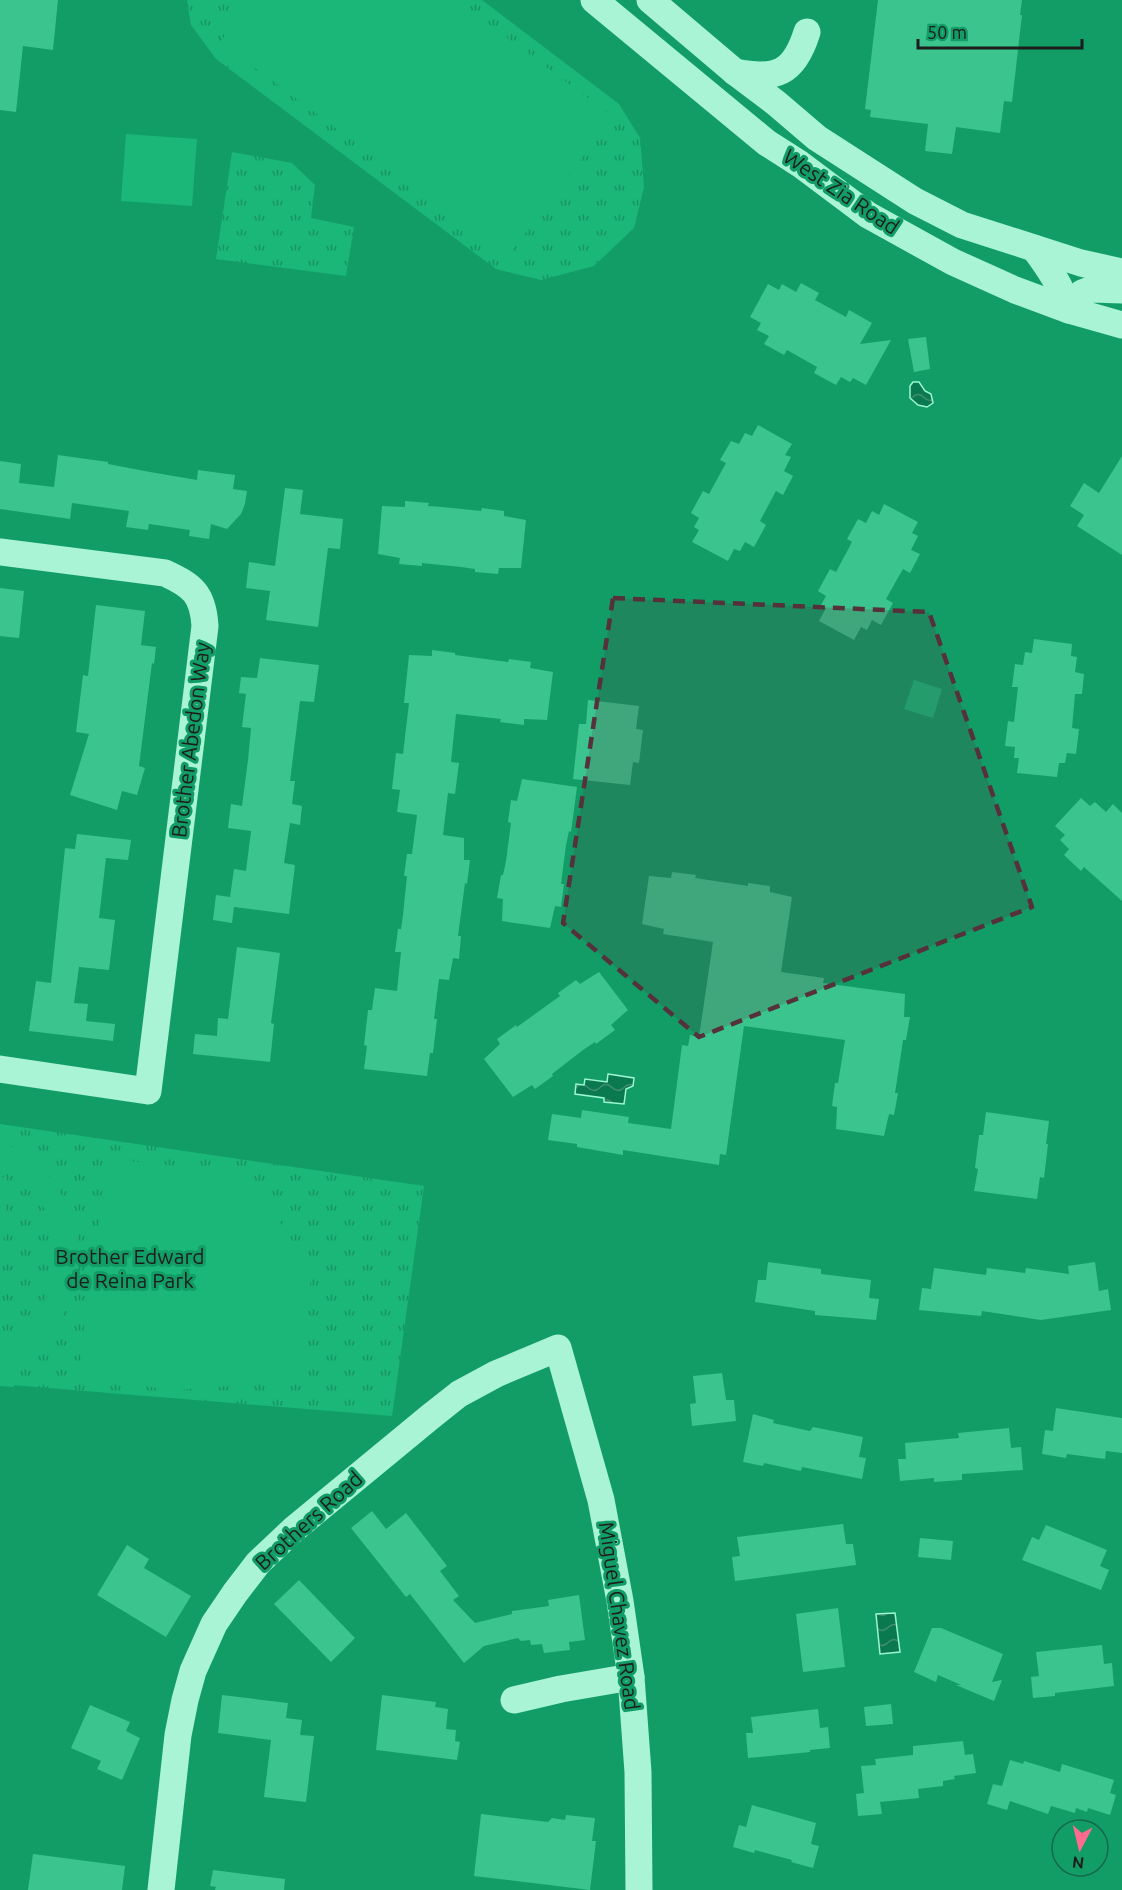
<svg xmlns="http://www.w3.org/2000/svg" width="1122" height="1890" viewBox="0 0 1122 1890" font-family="Ubuntu,sans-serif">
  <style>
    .park { fill: url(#park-tufts) }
    .pitch { fill: #1ab778 }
    .water { fill: url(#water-waves); stroke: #9af7d0; stroke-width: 1.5 }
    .building { fill: #3bc48d }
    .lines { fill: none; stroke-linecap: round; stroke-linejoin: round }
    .minor { stroke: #a8f4d5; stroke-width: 27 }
    .marked { fill: #56303a; fill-opacity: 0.2; stroke: #56303a; stroke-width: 4.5; stroke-dasharray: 12 8; stroke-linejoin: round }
    .labels { text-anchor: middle; stroke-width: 6; stroke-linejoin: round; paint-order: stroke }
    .street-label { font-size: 21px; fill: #1d1d1d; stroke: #129d67 }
    .park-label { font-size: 21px; fill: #1b1d1c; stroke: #129d67 }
  </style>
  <defs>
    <pattern id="park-tufts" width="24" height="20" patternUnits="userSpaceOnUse" patternTransform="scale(1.5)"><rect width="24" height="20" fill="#1ab778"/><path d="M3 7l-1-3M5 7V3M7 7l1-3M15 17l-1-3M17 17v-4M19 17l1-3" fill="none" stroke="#179462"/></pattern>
    <pattern id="water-waves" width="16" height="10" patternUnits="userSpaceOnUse" patternTransform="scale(1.5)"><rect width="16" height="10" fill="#0b794f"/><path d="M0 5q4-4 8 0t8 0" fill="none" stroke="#408d6f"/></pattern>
  </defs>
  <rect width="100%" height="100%" fill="#129d67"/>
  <g class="park">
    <path d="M187,0H482L619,104L640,138L644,187L634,228L594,266L541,280L496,269L216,59L191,25Z"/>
    <path d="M232,152L292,163L315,185L311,218L354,227L346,276L216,259Z"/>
    <path d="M0,1124L424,1186L392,1416L0,1384Z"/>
  </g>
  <g class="pitch">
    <path d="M251,0H457L613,117L508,256L220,42Z"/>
    <path d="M126,134L197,139L192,206L121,201Z"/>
    <path d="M914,680L942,689L933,718L904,709Z"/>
    <path d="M0,1140C97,1188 105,1302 17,1364L14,1387L0,1386V1348C73,1313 73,1199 0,1164Z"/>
    <path d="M108,1159L247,1173L309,1266L311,1276L298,1381L178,1390L97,1381C88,1374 83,1367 80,1356Z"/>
    <path d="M3,1177H7L0,1309V1237Z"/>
  </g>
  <g class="water">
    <path d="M913,382H919L925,391L931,394L933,403L927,407L918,405L910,398V386Z"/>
    <path d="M608,1074L634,1078L633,1086L626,1089L624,1104L604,1102V1098L575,1094L576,1084L584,1085L585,1079L607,1082Z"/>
    <path d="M895,1613L900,1652L880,1654L876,1614Z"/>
  </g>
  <g class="building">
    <path d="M0,0H58L53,50L23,46L16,112L0,110Z"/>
    <path d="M878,0H1022L1020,15H1022L1012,102L1004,101L1000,133L956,127L952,154L925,151L928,124L870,117L871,110L865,109Z"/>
    <path d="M801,283L819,293L815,300L846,317L849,310L872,323L860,344L891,340L866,385L853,378L850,382L841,377L836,385L814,373L817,367L787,350L784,355L764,344L769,336L757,330L761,323L750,317L768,284L779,290L782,284L796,292Z"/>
    <path d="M926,337L930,369L914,372L908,339Z"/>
    <path d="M758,425L792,444L785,455L791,457L784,471L793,476L783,495L776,491L760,521L766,525L754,547L745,542L740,551L734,549L728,561L692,542L699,530L694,527L699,518L691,513L703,491L709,494L726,463L720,460L731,441L739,444L745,433L752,436Z"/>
    <path d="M58,455L108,462V464L150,472L197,480L198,470L235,475L233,489L247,491L245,504L241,514L227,529L211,524L209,539L189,536L190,530L149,524L148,530L126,527L129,511L72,503L70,519L0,509V461L21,464L19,483L54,487Z"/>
    <path d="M1122,456V555L1077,526L1084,515L1070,506L1084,483L1099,493Z"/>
    <path d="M285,488L303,490L300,514L343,519L340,549L328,548L318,627L266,620L270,591L246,588L249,562L275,566Z"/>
    <path d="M405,501L429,503L428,506L442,507L481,511L482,508L504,511V516L526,520L521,568H499L498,574L475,572V569L461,567L422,563V566L399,564L400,558L378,554L382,506L405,507Z"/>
    <path d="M884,504L918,522L912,533L918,536L911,550L920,554L910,573L903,569L886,599L893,603L881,625L872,620L867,630L861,627L854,640L819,621L826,608L821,605L826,596L818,591L830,569L836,572L852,542L847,539L858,519L866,523L872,511L879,515Z"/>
    <path d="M0,588L24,591L19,638L0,636Z"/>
    <path d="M96,605L145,611L141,645L156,647L154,664L152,663L139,766L145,768L137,795L122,791L117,810L70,795L89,734L76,732L83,675L88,676Z"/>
    <path d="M1034,639L1072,644L1071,656L1077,657L1075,672L1084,674L1082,694H1075L1072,728L1079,729L1076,754L1067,753L1065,763H1059L1057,777L1017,773L1019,758H1014L1015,747L1005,746L1008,721L1014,722L1018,687H1012L1015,664L1023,665L1025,652L1032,653Z"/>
    <path d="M432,650L455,653V655L508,662L509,659L531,662L530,668L553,672L547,720L524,719V725L500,722L501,719L456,714L451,762L459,763L455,794L448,793L443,835L464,838V860H470L467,884L465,883L458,936H461L459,959L453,958L449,980L439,979L434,1019H437L433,1053H430L427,1076L364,1069L367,1046L364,1045L368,1010H372L375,988L397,991L401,952H395L398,929H401L403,915L407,876H404L407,854H412L417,815L397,812L400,790L392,789L396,753L403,754L409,703H404L409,655L432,656Z"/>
    <path d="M260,658L319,665L314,702L300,701L290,781H295L292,804L302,806L300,825L290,823L284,863L295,865L289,914L234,907L232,923L213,920L216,895L230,897L234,869L246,871L251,831L228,828L231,804L242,806L248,760L251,728L242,727L246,694L239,693L241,677L257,678Z"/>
    <path d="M588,700L639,706L636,729L643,730L639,763L633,762L630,785L573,779L579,724H586Z"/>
    <path d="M522,779L577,787L571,832L569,831L566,845L561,884H564L561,907L555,906L550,928L502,921L503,899L497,898L501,875H503L506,861L511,823L508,822L511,800L517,801Z"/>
    <path d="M1081,798L1090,806L1095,802L1106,812L1113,804L1122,813V901L1084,867L1081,871L1064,855L1069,849L1060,840L1065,835L1055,826Z"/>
    <path d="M77,834L131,840L128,860L106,858L99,918L115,920L109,970L79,967L74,1003L88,1004L86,1021L115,1024L113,1041L29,1031L36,981L51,983L65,848L75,849Z"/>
    <path d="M672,872L696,875L695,878L748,886V883L770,886V892L792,897L781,972L824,978L823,983L905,994L904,1017H910L906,1040H903L901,1054L895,1093H898L894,1115L889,1114L884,1136L836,1129L837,1107L832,1106L835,1083H838L845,1040L744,1026L726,1155L720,1154L719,1165L623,1150V1155L577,1147V1144L548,1140L552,1114L581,1118L582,1110L629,1117L628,1123L671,1129L682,1045L688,1046L690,1035L699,1037L713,942L663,934L664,929L642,924L649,876L671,878Z"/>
    <path d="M237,947L280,953L271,1023L274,1024L270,1062L193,1054L195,1034L217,1036L218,1018L228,1019Z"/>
    <path d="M599,972L628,1010L611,1025L615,1030L596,1044L595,1042L583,1050L552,1074L553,1076L535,1089L532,1085L513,1097L484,1059L500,1044L497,1039L516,1025L517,1027L560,996L558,993L576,980L580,984Z"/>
    <path d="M986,1112L1049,1121L1046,1144H1048L1044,1178L1040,1177L1037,1199L974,1191L978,1169L975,1168L979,1135H983Z"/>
    <path d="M768,1262L821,1269V1274L871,1280L869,1298L879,1299L876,1320L815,1315V1311L755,1302L758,1280H766Z"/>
    <path d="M1095,1262L1099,1291L1108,1289L1111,1310L1041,1320L982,1311L981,1316L919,1310L922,1288L931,1289L934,1268L986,1275L987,1268L1025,1273L1026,1268L1069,1274L1068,1266Z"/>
    <path d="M722,1373L726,1400H734L736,1421L692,1426L690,1404L696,1403L693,1376Z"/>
    <path d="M1056,1408L1122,1418V1453L1106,1451L1105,1459L1067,1454L1066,1458L1042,1454L1045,1430L1053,1431Z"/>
    <path d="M753,1414L774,1420L773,1423L810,1431L813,1427L863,1437L859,1457L866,1458L862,1479L802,1467L801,1471L764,1463L763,1466L743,1462Z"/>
    <path d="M1009,1428L1011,1448L1021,1447L1023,1470L962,1474V1480L934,1482V1478L900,1481L898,1459H906L905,1443L959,1438L958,1433Z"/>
    <path d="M372,1511L386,1529L406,1513L447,1566L440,1571L459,1596L453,1600L475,1623L512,1614V1611L549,1606L548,1600L579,1595L585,1640L569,1642L570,1650L544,1653L542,1644L531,1645L530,1640L521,1641L518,1638L484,1646L464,1663L410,1594L406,1597L351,1528Z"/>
    <path d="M843,1524L846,1544H853L856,1565L735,1581L732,1557L740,1556L737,1537Z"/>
    <path d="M1046,1525L1107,1550L1100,1566L1109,1570L1101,1590L1022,1560L1032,1537L1039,1540Z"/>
    <path d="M920,1538L953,1541L951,1560L918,1557Z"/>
    <path d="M127,1545L149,1559L144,1568L191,1596L166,1637L97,1595Z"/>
    <path d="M299,1580L355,1638L331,1662L274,1604Z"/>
    <path d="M838,1608L845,1667L803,1672L796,1614Z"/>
    <path d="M932,1628H941L1003,1654L992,1682L1002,1680L994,1701L956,1685H961L938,1675L936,1682L914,1672Z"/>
    <path d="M1102,1645L1104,1664L1112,1663L1114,1686L1055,1693V1696L1033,1698L1031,1677L1039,1676L1036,1652Z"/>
    <path d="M222,1695L288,1703L286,1718L302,1720L300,1735L314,1736L306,1802L264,1797L271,1740L218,1733Z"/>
    <path d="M382,1695L436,1702L435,1707L448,1709L446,1729L456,1730L455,1741L460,1742L457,1760L376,1750Z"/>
    <path d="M891,1704L893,1724L866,1726L864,1707Z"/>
    <path d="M90,1705L130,1722L126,1731L140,1738L122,1780L97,1769L101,1761L71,1748Z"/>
    <path d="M818,1709L820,1728L828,1727L830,1748L810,1750V1752L748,1758L746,1733H753L751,1717Z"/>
    <path d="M963,1741L965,1755L973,1754L976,1773L954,1776L955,1779L943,1781V1786L918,1789L919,1798L880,1802L882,1814L858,1816L856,1794L864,1793L861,1766L876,1765L875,1759L913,1755V1746Z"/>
    <path d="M1010,1760L1023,1764L1024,1761L1060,1772L1062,1764L1114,1780L1110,1793L1116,1795L1110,1815L1088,1808L1087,1812L1076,1808L1075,1813L1051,1806L1048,1814L1010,1801L1007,1810L987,1804L993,1784L1002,1786Z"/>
    <path d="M752,1805L816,1823L811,1844L819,1846L813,1868L791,1862L792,1860L755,1850L754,1853L733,1847L739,1825L746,1827Z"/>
    <path d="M481,1814L548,1822L552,1818L565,1820L566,1815L595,1818L592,1841H596L590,1890L474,1876Z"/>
    <path d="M33,1854L125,1866L122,1890H28Z"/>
    <path d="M213,1870L285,1879L284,1890H215L216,1887L210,1886Z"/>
  </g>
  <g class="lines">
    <g class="minor">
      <path d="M594,0L767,143L800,164L868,215L953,262L1015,290L1069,310L1122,325"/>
      <path d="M650,0L735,72L776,103L817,138L915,201L962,225L1081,263L1122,272"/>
      <path d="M735,72C776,80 794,74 807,32"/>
      <path d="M1034,248C1049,268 1061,286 1069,310"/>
      <path d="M1069,310L1082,293L1092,289L1122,290"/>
      <path d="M0,552L165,573C193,586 203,594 205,626L148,1091L0,1069"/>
      <path d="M514,1700L561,1689L631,1677"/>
      <path d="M161,1890L178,1735L185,1700L193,1671L214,1624L235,1593L258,1563L293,1530L430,1417L459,1394L496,1374L558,1348L601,1500L620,1601L631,1677L638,1772L639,1890"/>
    </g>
  </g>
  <path class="marked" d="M613,598L929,612L1032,907L699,1037L563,923Z"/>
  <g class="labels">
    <g class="street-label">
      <text transform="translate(841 192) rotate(34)" y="7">West Zia Road</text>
      <text transform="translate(191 740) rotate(-83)" y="7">Brother Abedon Way</text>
      <text transform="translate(309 1521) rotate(-42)" y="7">Brothers Road</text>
      <text transform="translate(619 1616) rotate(82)" y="7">Miguel Chavez Road</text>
    </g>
    <g class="park-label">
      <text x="130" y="1264">Brother Edward<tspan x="130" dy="24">de Reina Park</tspan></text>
    </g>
  </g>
  <g transform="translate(1080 1848) rotate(187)"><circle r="28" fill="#129d67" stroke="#166a49" stroke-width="1.5"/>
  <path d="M0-4.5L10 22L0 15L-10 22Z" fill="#ff6b8f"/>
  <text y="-9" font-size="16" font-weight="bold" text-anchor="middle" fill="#1d1d1d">N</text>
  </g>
  <path d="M918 39v9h164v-9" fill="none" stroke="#1d1d1d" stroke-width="3"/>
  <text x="927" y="39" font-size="18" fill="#1d1d1d" stroke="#129d67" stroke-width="4.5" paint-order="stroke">50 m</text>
</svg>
